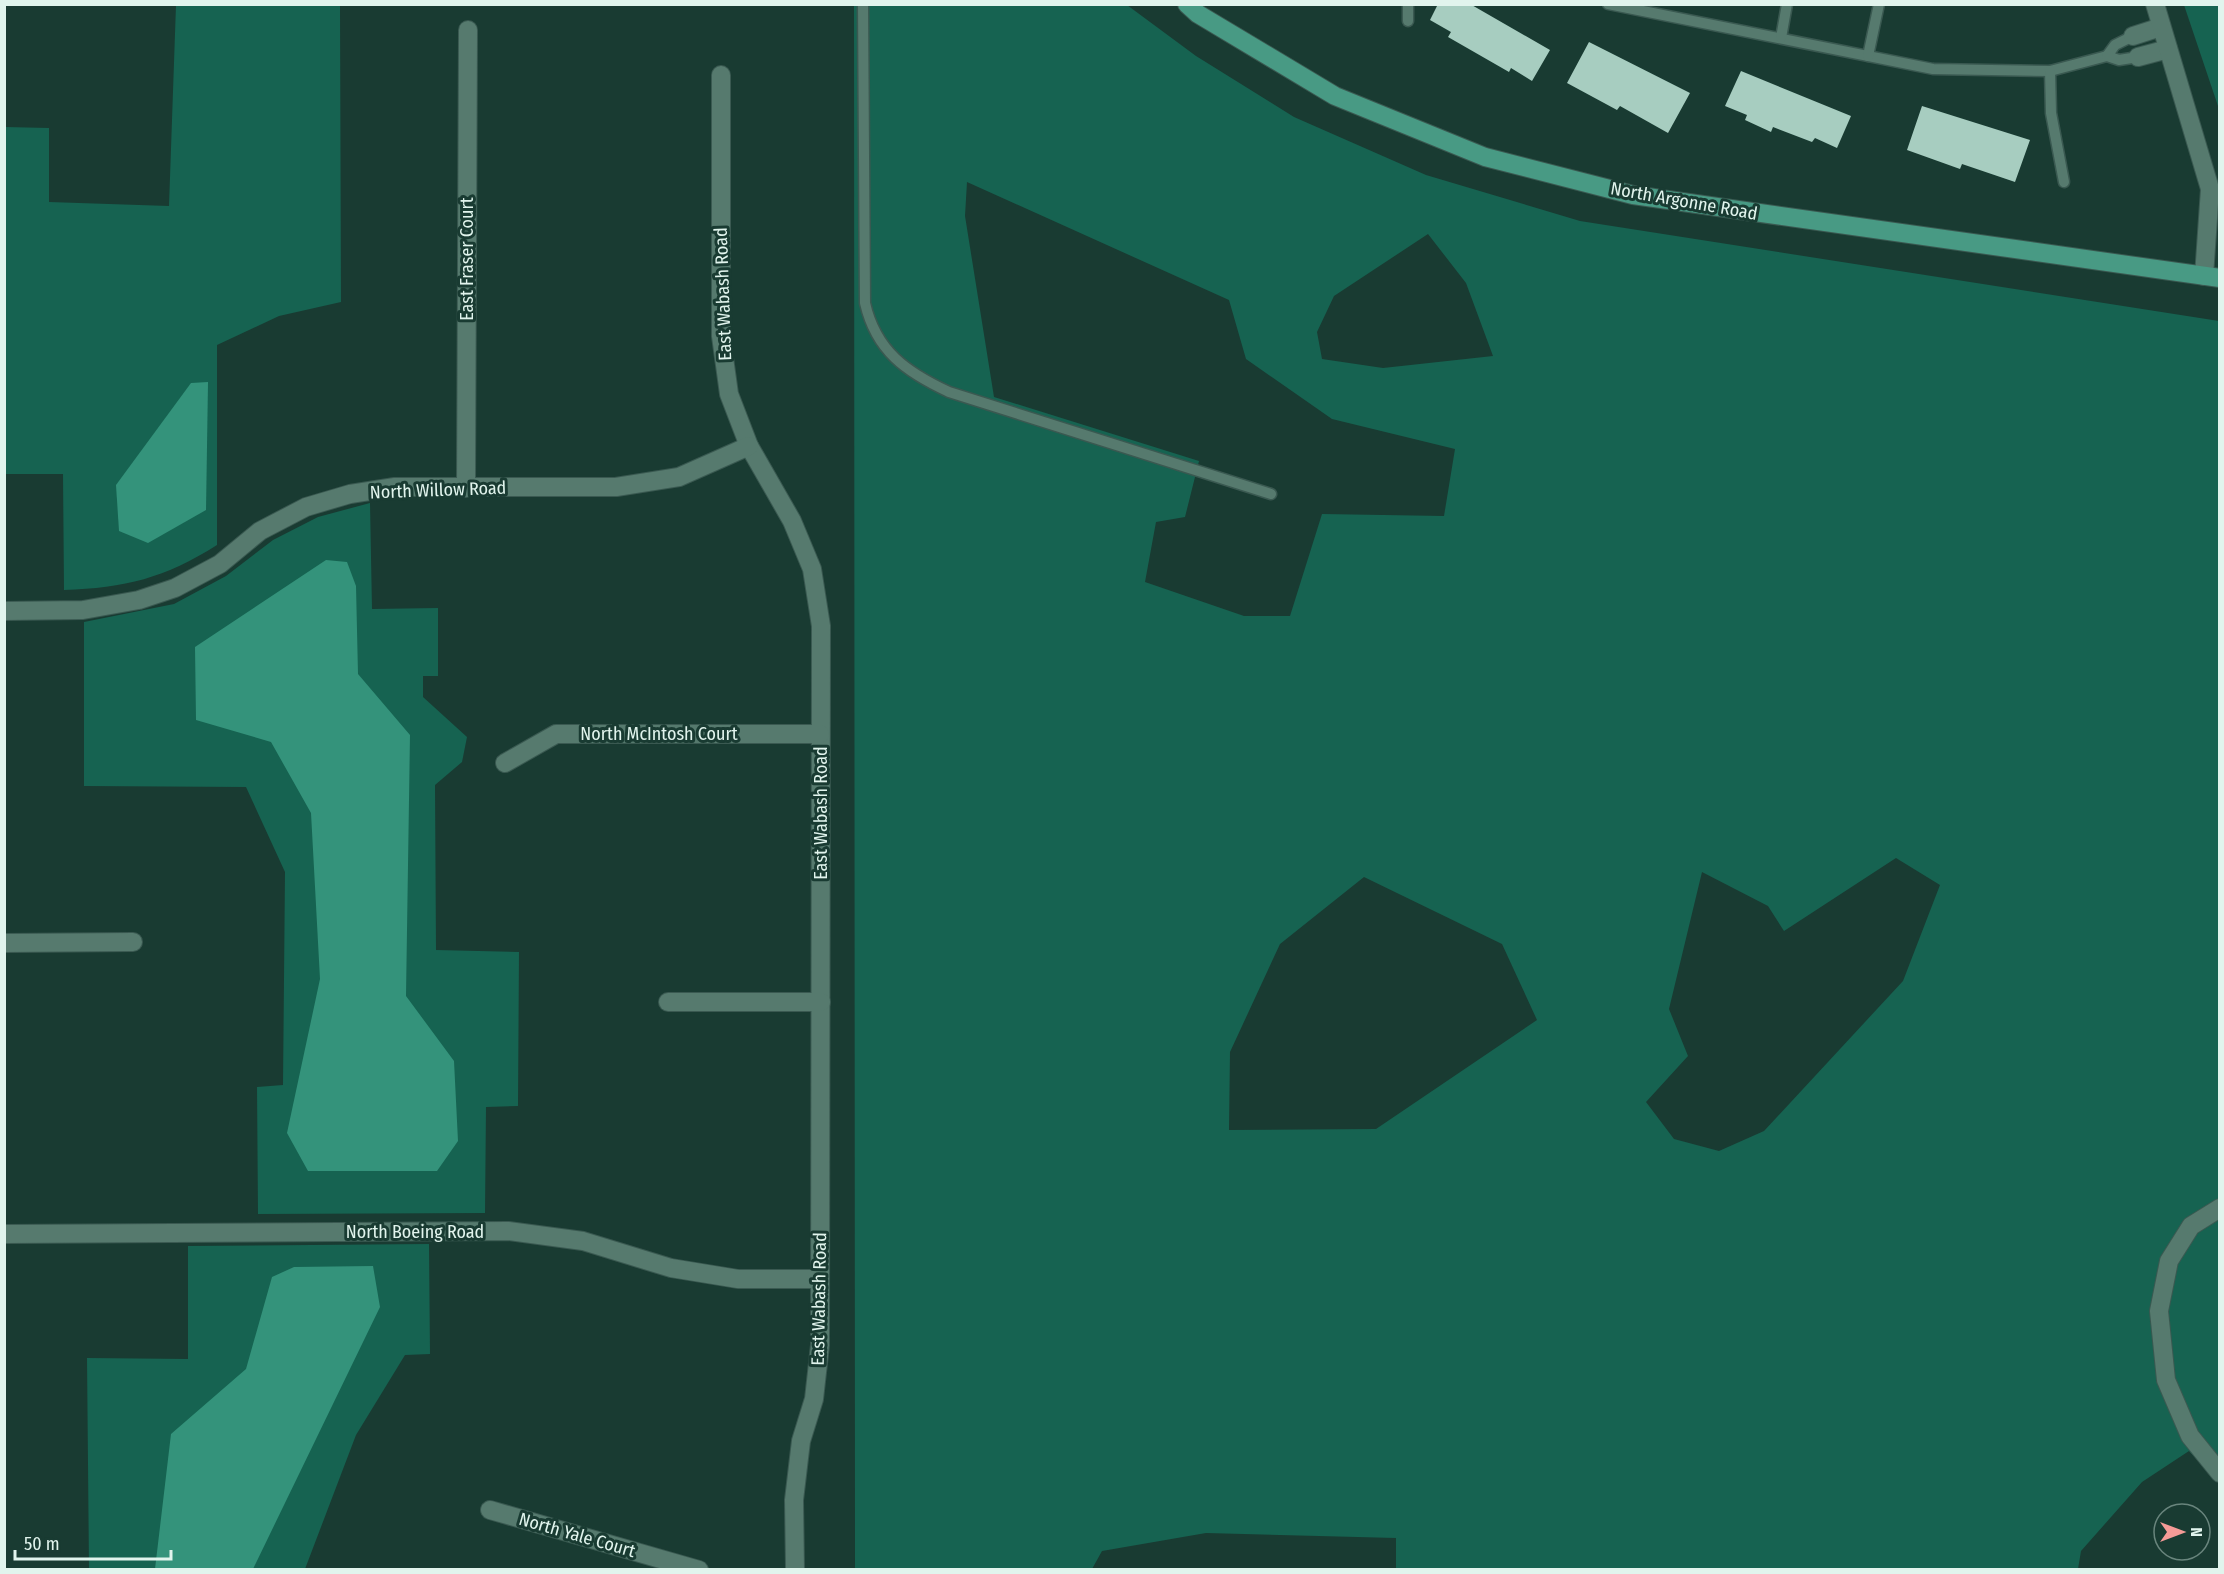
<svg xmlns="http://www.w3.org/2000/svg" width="2224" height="1574" viewBox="0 0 2224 1574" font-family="'Fira Sans Condensed',sans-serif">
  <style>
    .green { fill: #166351; fill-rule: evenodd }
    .water { fill: #34937b }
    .building { fill: #a7cdc0 }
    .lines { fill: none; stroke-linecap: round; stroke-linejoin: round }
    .lane-casing { stroke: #3a5951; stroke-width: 13 }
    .street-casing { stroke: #3a5951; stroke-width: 20 }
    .secondary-casing { stroke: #3a5951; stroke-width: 20 }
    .primary-casing { stroke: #3a5951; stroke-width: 20 }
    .lane { stroke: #567a6e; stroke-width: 10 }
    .street { stroke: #567a6e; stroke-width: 18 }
    .secondary { stroke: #567a6e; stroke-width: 18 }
    .primary { stroke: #489a84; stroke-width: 18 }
    .labels { text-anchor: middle; stroke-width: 6; stroke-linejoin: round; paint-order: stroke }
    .street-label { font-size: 18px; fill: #e1f4ed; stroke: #193b32 }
  </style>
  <rect width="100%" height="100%" fill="#193b32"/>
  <g class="green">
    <path d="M176,5H340L341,302L279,316L217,345V545C165,578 125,588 64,590L63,474H5V127L49,128V202L169,206Z"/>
    <path d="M854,5H1127L1196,56L1294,117L1426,175L1580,221L2219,321V1483L2189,1451L2142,1482L2081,1551L2078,1569L1396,1570V1538L1206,1533L1102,1551L1092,1569H855ZM967,182L1229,300L1246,359L1332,419L1455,449L1444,516L1322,514L1290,616H1244L1145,582L1156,522L1185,517L1199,461L994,397L965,216ZM1428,234L1466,283L1493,356L1383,368L1322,359L1317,332L1334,296ZM1896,858L1940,885L1903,981L1764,1131L1719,1151L1674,1139L1646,1102L1688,1056L1669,1009L1702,872L1768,906L1784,931ZM1364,877L1502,944L1537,1020L1376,1129L1229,1130L1230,1052L1280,944Z"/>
    <path d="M2184,5H2219V109Z"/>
    <path d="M370,503L372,609L438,608V676H423V697L467,737L462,762L435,785L436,950L519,952L518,1106L486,1107L485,1213L258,1214L257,1087L283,1085L285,872L246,787L84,786V622L174,604L226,576L273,540L318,517Z"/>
    <path d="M429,1244L430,1354L405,1355L356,1435L305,1569H89L87,1358L188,1359V1246Z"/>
  </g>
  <g class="water">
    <path d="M208,382L206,510L148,543L119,531L116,485L191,383Z"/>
    <path d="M326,560L347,562L356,586L358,674L410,735L406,996L454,1061L458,1141L437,1171H308L287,1133L320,979L311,813L271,742L196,720L195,647Z"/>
    <path d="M373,1266L380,1307L253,1569H155L171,1434L246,1369L272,1277L294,1267Z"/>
  </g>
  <g class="building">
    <path d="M1438,4H1470L1550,50L1532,81L1511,68L1509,72L1448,37L1451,32L1430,20Z"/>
    <path d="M1589,42L1690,93L1668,133L1620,106L1617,110L1567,83Z"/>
    <path d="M1741,71L1851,116L1837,148L1815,138L1812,142L1773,127L1771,132L1745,120L1747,115L1725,106Z"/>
    <path d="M1922,106L2030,140L2015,182L1962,164L1960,169L1907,150Z"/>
  </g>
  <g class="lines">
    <g class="lane-casing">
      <g id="lane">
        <path d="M863,4L865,303C876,351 906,372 949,392L1271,494"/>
        <path d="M1408,4V21"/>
        <path d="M1608,4L1933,69L2050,71L2107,56"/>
        <path d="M2133,36L2115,45L2107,56L2119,60L2138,57"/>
        <path d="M1781,38L1787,4"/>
        <path d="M1868,56L1879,4"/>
        <path d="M2050,71L2051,113L2064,182"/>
      </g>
    </g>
    <g class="street-casing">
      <g id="street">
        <path d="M2133,36L2161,27"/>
        <path d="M2138,57L2168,49"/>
        <path d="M721,75V336L729,394L749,446L792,521L812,569L821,626L820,1345L814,1399L801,1441L794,1500L795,1570"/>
        <path d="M466,488L468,30"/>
        <path d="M4,611L83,610L139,600L175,588L220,564L260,531L306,507L350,494L395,487H616L679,477L749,446"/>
        <path d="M505,763L556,734H820"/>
        <path d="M4,943L133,942"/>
        <path d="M668,1002H821"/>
        <path d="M2220,1208L2191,1226L2169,1261L2159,1311L2166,1380L2190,1436L2220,1473"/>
        <path d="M4,1234L508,1231L583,1241L671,1268L738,1279H820"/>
        <path d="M490,1510L699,1570"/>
      </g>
    </g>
    <g class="secondary-casing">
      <path id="secondary" d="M2155,4L2210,189L2204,276"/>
    </g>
    <g class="primary-casing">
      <path id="primary" d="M1187,4L1198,14L1335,96L1485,157L1633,195L2220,278"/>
    </g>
    <use href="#lane" class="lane"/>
    <use href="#street" class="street"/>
    <use href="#secondary" class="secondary"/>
    <use href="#primary" class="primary"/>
  </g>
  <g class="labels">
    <g class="street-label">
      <text transform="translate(1684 201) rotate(10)" y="6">North Argonne Road</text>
      <text transform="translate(467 259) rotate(-90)" y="6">East Fraser Court</text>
      <text transform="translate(723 294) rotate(-92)" y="6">East Wabash Road</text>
      <text transform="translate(438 490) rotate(-2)" y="6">North Willow Road</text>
      <text x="659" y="740">North McIntosh Court</text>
      <text transform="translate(821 813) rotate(-90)" y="6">East Wabash Road</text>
      <text x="415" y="1238">North Boeing Road</text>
      <text transform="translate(819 1299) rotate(-89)" y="6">East Wabash Road</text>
      <text transform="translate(577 1535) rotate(16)" y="6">North Yale Court</text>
    </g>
  </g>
  <rect width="2224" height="1574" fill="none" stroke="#e1f4ed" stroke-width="12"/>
  <g transform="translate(2182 1532) rotate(90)"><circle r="28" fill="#193b32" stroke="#69857d" stroke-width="1.5"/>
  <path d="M0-4.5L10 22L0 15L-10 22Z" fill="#f59b97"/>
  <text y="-9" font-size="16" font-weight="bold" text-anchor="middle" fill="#e1f4ed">N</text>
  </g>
  <path d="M15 1550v9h156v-9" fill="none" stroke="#e1f4ed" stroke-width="3"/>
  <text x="24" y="1550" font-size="18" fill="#e1f4ed" stroke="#193b32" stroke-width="4.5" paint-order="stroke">50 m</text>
</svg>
